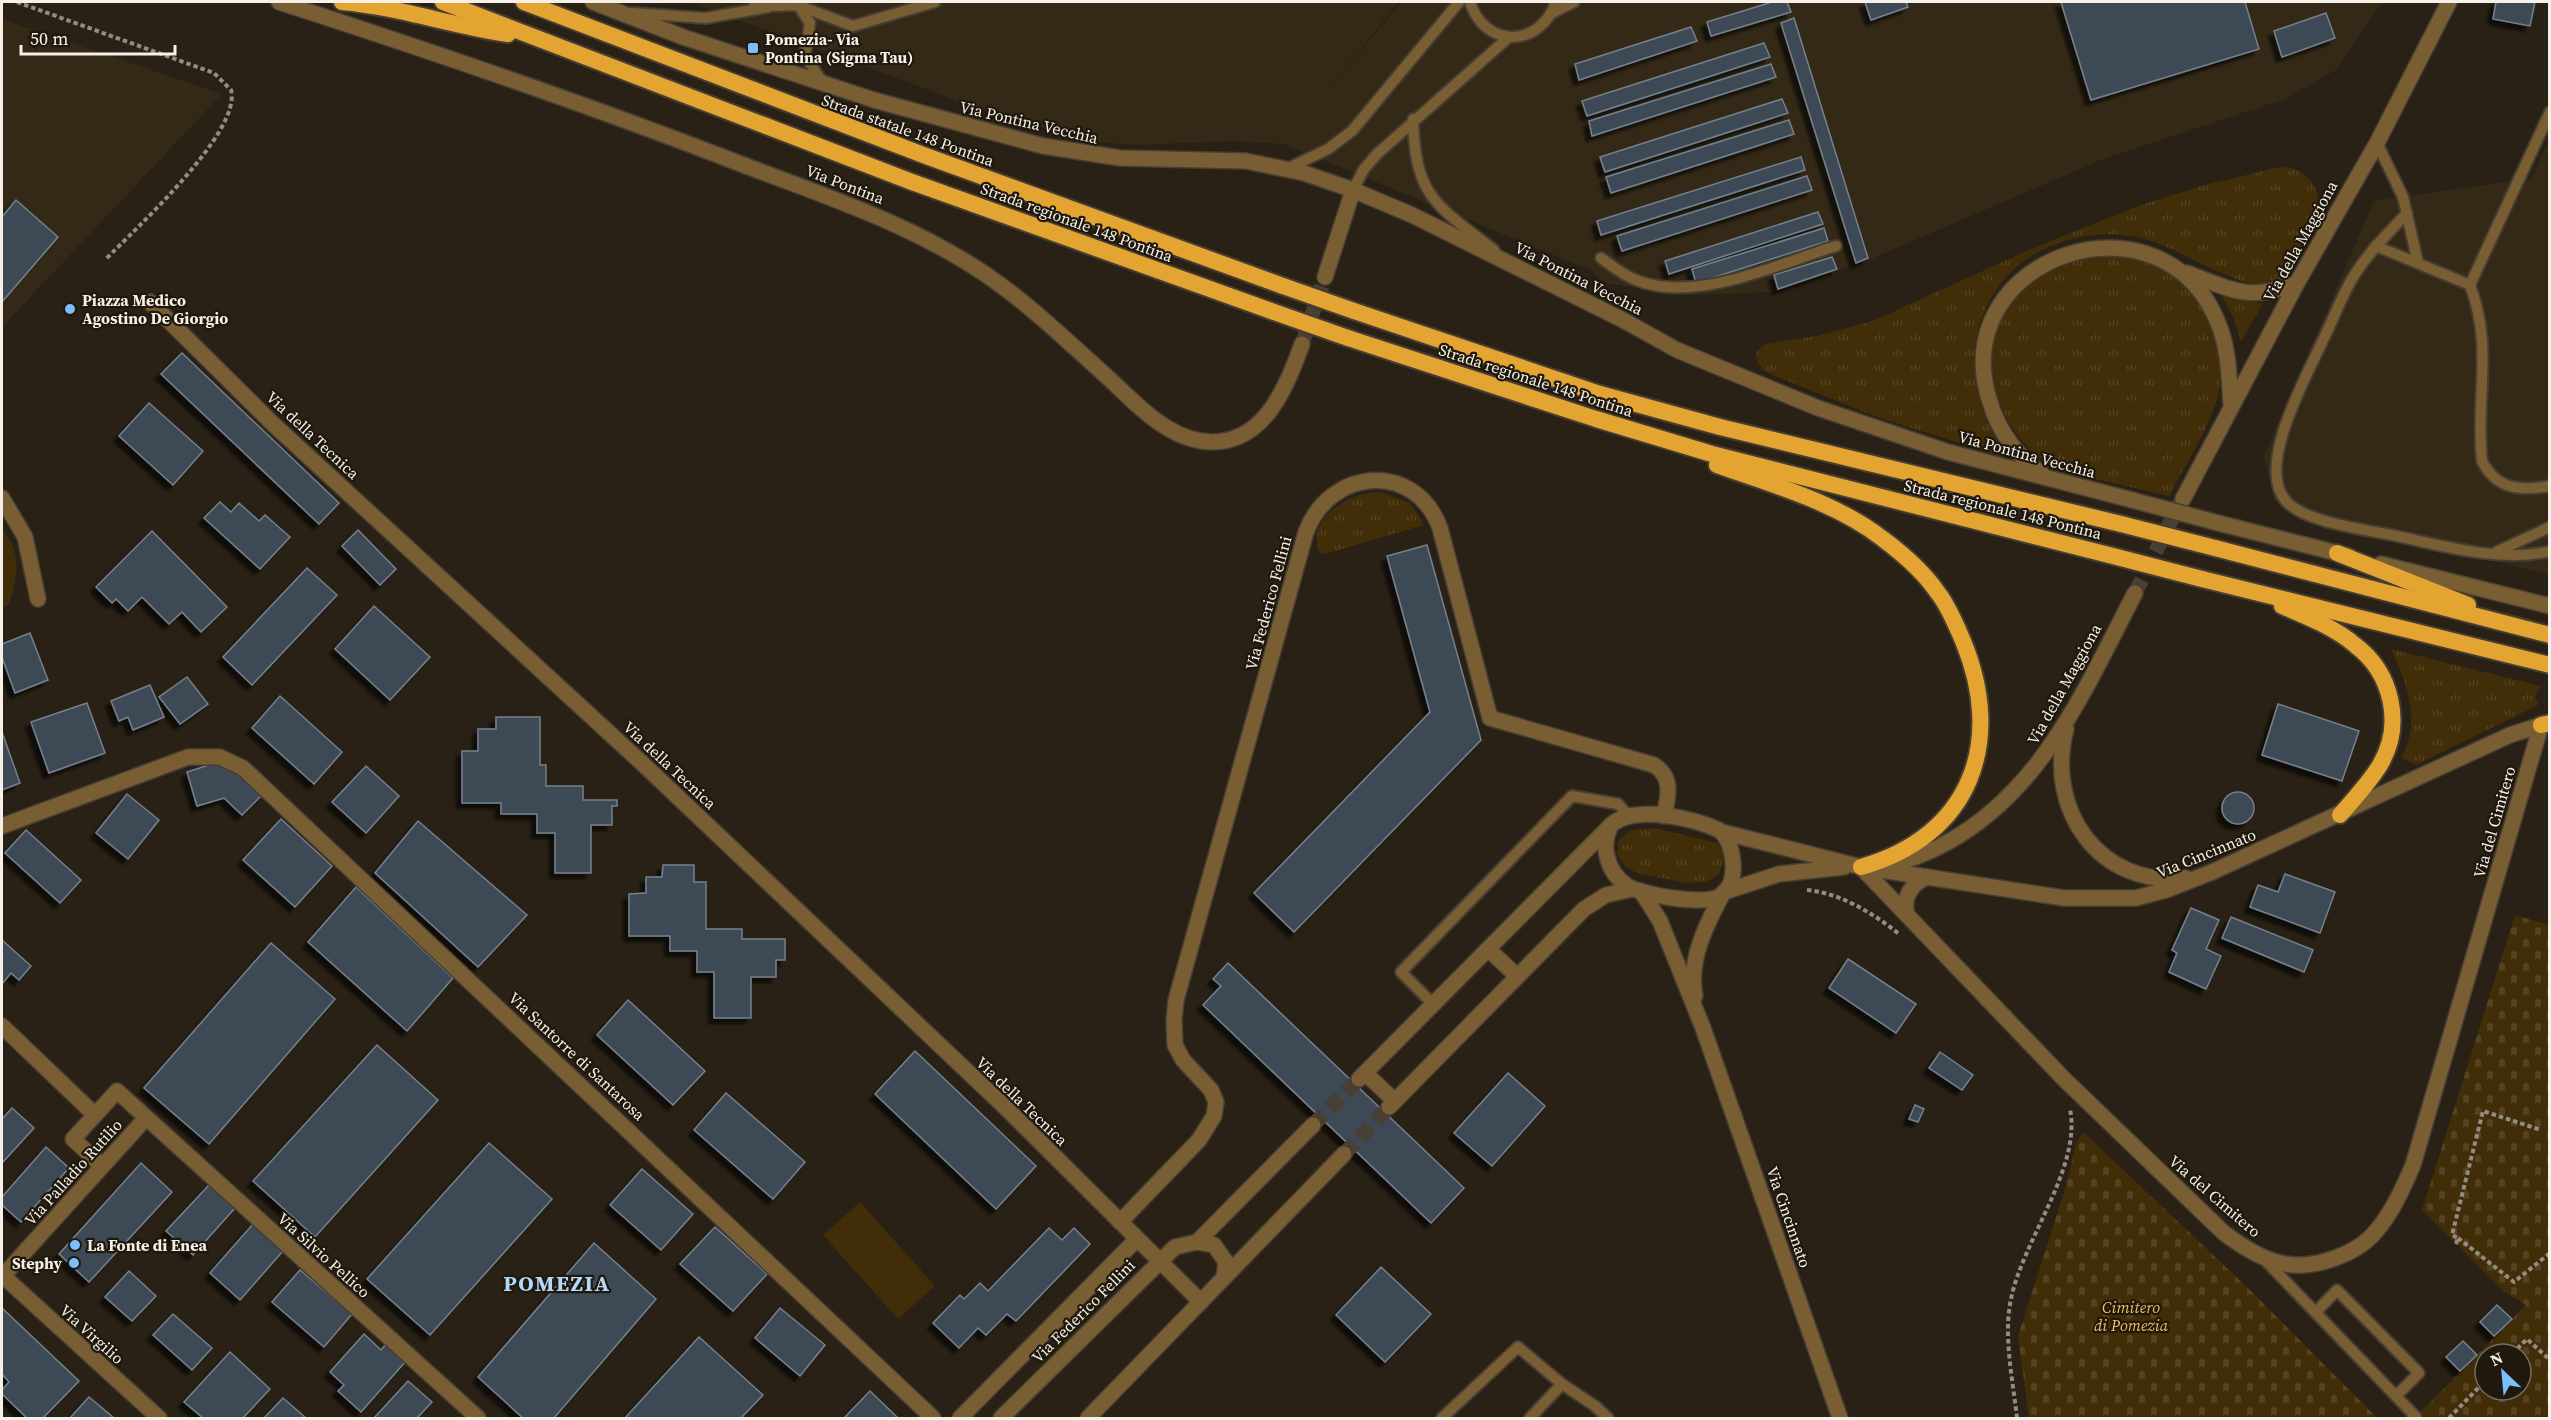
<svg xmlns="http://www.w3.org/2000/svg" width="2551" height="1420" viewBox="0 0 2551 1420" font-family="'Source Serif 4',serif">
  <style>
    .built { fill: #342917 }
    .grass { fill: url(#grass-tufts) }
    .cemetery { fill: url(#cemetery-stones); fill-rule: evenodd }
    .park { fill: #412d08 }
    .building { fill: #3c4954; stroke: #74818d; stroke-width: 1.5; filter: url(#shadow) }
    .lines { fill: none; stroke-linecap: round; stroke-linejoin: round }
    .tertiary-tunnel { stroke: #484035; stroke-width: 15; stroke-dasharray: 15 8; stroke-linecap: butt }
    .service-casing { stroke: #463e33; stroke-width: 14 }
    .minor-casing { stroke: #463e33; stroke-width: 18 }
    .tertiary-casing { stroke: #463e33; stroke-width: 18 }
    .trunk-casing { stroke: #463e33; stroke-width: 20 }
    .path { stroke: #938c83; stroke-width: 4; stroke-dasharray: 4.5 3; stroke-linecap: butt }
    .service { stroke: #7a5e33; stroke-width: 10 }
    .minor { stroke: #7a5e33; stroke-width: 15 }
    .tertiary { stroke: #7a5e33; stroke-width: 15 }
    .trunk { stroke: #e4a432; stroke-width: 16 }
    .tertiary-bridge-casing { stroke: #463e33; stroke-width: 18; stroke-linecap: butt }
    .trunk-bridge-casing { stroke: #463e33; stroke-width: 20; stroke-linecap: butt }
    .tertiary-bridge { stroke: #7a5e33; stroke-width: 15 }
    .trunk-bridge { stroke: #e4a432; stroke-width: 16 }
    .poi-dot { fill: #7cbef9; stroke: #1f180c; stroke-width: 2 }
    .labels { text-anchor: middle; stroke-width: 4.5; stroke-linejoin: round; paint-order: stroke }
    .poi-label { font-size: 16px; font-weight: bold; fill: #f6f0e8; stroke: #1f180c; text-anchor: start }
    .street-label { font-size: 16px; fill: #f6f0e8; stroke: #1f180c }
    .park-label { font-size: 16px; font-style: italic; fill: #f3bc62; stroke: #1f180c }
    .district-label { font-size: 22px; font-weight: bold; letter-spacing: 1.5px; fill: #b4d8f9; stroke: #1f180c }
  </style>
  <defs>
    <pattern id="grass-tufts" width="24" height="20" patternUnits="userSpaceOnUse" patternTransform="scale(1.5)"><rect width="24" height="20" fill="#412d08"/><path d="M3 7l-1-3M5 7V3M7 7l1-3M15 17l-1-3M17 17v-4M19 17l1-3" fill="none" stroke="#544220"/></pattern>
    <pattern id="cemetery-stones" width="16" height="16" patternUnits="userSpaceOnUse" patternTransform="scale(1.5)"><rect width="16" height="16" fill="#412d08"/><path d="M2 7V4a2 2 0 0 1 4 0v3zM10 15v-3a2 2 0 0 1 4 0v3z" fill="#544220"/></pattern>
    <filter id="shadow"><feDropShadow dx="-5.5" dy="5.5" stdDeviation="1.5" flood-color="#0009"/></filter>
  </defs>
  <rect width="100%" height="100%" fill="#292115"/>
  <g class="built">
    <path d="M690,2H1399L1313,108L1401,2H2382L2336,70L2285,99L2101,160L1871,259L1775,292L1685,295L1606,283L1590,270L1284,144L1232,141L1132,145L1086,141L964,103Z"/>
    <path d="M2,19L222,94L2,327Z"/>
    <path d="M2549,139V575L2275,502L2264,456L2374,201L2532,178Z"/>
  </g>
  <g class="grass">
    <path d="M2280,167C2291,167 2301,170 2309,179C2333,204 2305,240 2294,265C2287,276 2278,284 2265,285C2239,287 2182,252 2155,242C2134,235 2111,232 2088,236C1978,252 1944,364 2004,451L2003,457L1877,417L1770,374L1762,369L1756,359L1757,351L1765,344L1817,336L1873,321L2031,249L2138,206L2201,186Z"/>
    <path d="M2124,255C2135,258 2148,261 2159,266C2209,290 2233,356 2215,406C2204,437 2184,467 2169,496L2057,470C1981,426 1964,316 2048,269C2072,256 2098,256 2124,255Z"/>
    <path d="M2219,290L2238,299L2263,304L2241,341L2233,317Z"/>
    <path d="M1381,492L1410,503L1424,525L1325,554L1319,552C1306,516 1352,491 1381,492Z"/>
    <path d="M2391,649L2541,686L2535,695L2538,705L2416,765L2401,758C2422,722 2407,683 2391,649Z"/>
    <path d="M1654,828L1717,843L1722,850L1723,862L1719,874L1707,882L1688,883L1637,873L1625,866L1617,854L1619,840L1631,830Z"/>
  </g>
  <g class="cemetery">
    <path d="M2515,915L2549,925V1418H2415L2526,1305L2503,1291L2422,1210ZM2485,1354H2521V1390H2485Z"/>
    <path d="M2083,1132L2247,1287L2377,1418H2029L2018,1336L2066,1186L2076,1144Z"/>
  </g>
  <g class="park">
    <path d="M2,530C23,551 17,579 9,604L2,608Z"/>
    <path d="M860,1202L935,1286L898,1319L823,1235Z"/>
  </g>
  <g class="building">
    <path d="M1772,2H1787L1791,12L1711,36L1707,22Z"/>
    <path d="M1865,2H1906L1908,7L1871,20Z"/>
    <path d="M2061,2H2245L2259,49L2091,100Z"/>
    <path d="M2496,2H2535L2530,26L2493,19Z"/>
    <path d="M2326,13L2335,38L2282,57L2274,31Z"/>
    <path d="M1794,18L1868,258L1856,263L1781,23Z"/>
    <path d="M1691,27L1697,41L1579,80L1575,64Z"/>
    <path d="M1764,43L1770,57L1587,116L1582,101Z"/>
    <path d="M1771,64L1776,77L1592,136L1589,121Z"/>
    <path d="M1782,99L1788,113L1605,172L1600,157Z"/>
    <path d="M1789,120L1794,134L1611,193L1606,177Z"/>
    <path d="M1801,157L1805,170L1601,235L1597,221Z"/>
    <path d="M1807,176L1812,190L1622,251L1617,236Z"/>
    <path d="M16,200L58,237L2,302V217Z"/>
    <path d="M1818,212L1823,224L1669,274L1665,261Z"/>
    <path d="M1824,228L1828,241L1696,283L1692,269Z"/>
    <path d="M1832,257L1837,269L1778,289L1774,275Z"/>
    <path d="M182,353L339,503L319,524L161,374Z"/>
    <path d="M149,403L203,451L173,485L119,436Z"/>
    <path d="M220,502L231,512L239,503L259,521L265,515L290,537L260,569L204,518Z"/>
    <path d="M358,530L396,569L380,585L342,546Z"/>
    <path d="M152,531L227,607L201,632L182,612L169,624L142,597L128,611L116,599L112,603L96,587Z"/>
    <path d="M1427,545L1481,740L1294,932L1254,893L1430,712L1387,556Z"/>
    <path d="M307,568L337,595L252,685L223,657Z"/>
    <path d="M374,606L430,657L390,700L335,649Z"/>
    <path d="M30,633L48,680L15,693L2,657V644Z"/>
    <path d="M187,677L208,704L180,724L159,697Z"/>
    <path d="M150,685L164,717L133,730L128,717L119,721L111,701Z"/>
    <path d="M280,696L342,752L314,784L252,728Z"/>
    <path d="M87,703L105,753L49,773L31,722Z"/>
    <path d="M2278,704L2359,731L2342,781L2262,755Z"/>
    <path d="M496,717H540V765H546V786H583V800H617V806H612V825H591V873H555V833H537V814H501V803H462V751H478V729H496Z"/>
    <path d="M2,732L20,783L2,790Z"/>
    <path d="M215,763L239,770L263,794L242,815L224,798L197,806L187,772Z"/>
    <path d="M366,766L399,796L366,833L332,802Z"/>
    <circle cx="2238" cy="808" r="16"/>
    <path d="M127,794L159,820L128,859L96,833Z"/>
    <path d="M281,819L332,866L295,907L243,860Z"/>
    <path d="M418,821L527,915L478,967L375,873Z"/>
    <path d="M26,830L81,880L60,903L5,853Z"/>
    <path d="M663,865H694V882H706V929H742V939H785V960H776V977H751V1018H714V972H697V951H670V936H629V894L646,893V877H662Z"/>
    <path d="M2285,874L2335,892L2320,933L2250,907L2258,885L2278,892Z"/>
    <path d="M356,887L453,978L407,1031L308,942Z"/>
    <path d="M2191,908L2219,920L2206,949L2221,956L2206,989L2169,972L2177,953L2172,950Z"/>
    <path d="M2231,917L2313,950L2304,972L2222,938Z"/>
    <path d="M2,940L31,966L19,980L11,973L2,984Z"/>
    <path d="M271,943L335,999L209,1144L144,1088Z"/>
    <path d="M1848,959L1916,1004L1896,1033L1829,988Z"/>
    <path d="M1228,963L1464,1188L1431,1223L1203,1005L1221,986L1213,979Z"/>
    <path d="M628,1000L705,1071L673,1105L597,1035Z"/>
    <path d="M377,1045L438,1100L315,1237L253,1181Z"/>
    <path d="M915,1051L1036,1166L996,1209L875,1094Z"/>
    <path d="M1940,1052L1973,1075L1962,1090L1929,1068Z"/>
    <path d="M1508,1073L1545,1106L1492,1166L1454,1133Z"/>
    <path d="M726,1093L805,1162L773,1199L694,1130Z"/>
    <path d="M1915,1105L1924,1109L1918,1122L1909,1119Z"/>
    <path d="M12,1108L34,1128L2,1163V1119Z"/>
    <path d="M489,1143L552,1199L430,1335L367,1279Z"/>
    <path d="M46,1147L69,1168L21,1222L2,1205V1197Z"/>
    <path d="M141,1163L172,1192L89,1282L59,1254Z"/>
    <path d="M642,1169L693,1214L661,1250L610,1205Z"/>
    <path d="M209,1185L235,1208L193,1255L166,1231Z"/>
    <path d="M253,1224L283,1251L240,1300L210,1273Z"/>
    <path d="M715,1227L767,1274L733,1311L680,1264Z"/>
    <path d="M1049,1228L1062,1240L1074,1228L1090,1244L1016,1321L1007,1314L986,1335L978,1328L959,1348L933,1323L960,1295L964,1299L980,1283L988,1291Z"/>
    <path d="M594,1243L656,1299L554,1418H523L478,1377Z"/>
    <path d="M1381,1267L1431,1314L1385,1362L1336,1315Z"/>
    <path d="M300,1270L352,1314L324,1347L272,1302Z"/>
    <path d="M129,1271L156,1296L132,1321L105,1297Z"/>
    <path d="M2497,1305L2512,1319L2494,1336L2480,1322Z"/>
    <path d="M2,1308L79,1381L43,1418H27L2,1394V1390L9,1382L2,1374Z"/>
    <path d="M780,1308L825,1345L800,1376L755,1338Z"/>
    <path d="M173,1314L212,1348L192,1370L153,1335Z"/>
    <path d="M364,1334L381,1350L387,1343L406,1361L361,1412L338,1391L344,1385L330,1372Z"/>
    <path d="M699,1337L763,1395L741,1418H625Z"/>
    <path d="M2463,1341L2477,1355L2460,1371L2446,1357Z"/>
    <path d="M230,1352L270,1389L243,1418H203L184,1402Z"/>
    <path d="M408,1381L432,1402L417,1418H374Z"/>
    <path d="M870,1391L898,1418H844Z"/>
    <path d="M89,1397L114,1418H70Z"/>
    <path d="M283,1398L306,1418H264Z"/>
  </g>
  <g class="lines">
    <g class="tertiary-tunnel">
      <path d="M1302,344L1325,277"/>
      <path d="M2135,593L2181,501"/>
      <path d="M1313,1125L1359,1079"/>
      <path d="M1344,1154L1389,1107"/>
    </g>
    <g class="service-casing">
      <g id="service">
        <path d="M754,2L775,6L797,5L853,26L935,2"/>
        <path d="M1470,2C1485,49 1540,48 1556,2"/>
        <path d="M798,5L810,23L805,55L822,82"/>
        <path d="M632,13L706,18L769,7"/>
        <path d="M1552,13L1574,2"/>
        <path d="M2550,112L2470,285L2376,246C2368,256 2359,267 2352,279C2341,298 2333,320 2323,340C2307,376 2255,466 2286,501C2305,523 2369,530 2397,536C2443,546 2503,563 2550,551"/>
        <path d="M1413,119C1415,197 1436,205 1494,250"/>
        <path d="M2377,143L2403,197L2418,263"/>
        <path d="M1287,169L1328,149L1352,131L1459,2"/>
        <path d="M1353,190L1364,169L1377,154L1509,37"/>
        <path d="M2376,246L2407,213"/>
        <path d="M1601,258C1612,266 1623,275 1636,280C1695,304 1778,264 1836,246"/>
        <path d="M2470,285C2494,349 2475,398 2482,461C2497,490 2520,491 2550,486"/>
        <path d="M2496,552L2550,527"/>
        <path d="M1432,1003L1401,972L1572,796L1618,804L1628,815"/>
        <path d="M2265,1260L2416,1417"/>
        <path d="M2316,1312L2337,1290L2419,1373L2396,1396"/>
        <path d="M1442,1418L1518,1347L1562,1384"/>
        <path d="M1530,1418L1562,1384L1595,1406L1608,1418"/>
      </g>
    </g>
    <g class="minor-casing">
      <g id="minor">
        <path d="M150,302L273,424L643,764L1006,1108L1201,1302"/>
        <path d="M2,498L25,537L38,599"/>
        <path d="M2,826L188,757H220L243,768L933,1418"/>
        <path d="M1861,867L2064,1079L2224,1233C2260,1260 2291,1275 2335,1258C2352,1252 2366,1244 2377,1230C2393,1211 2403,1188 2413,1165L2541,725"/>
        <path d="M1641,891L1660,921L1703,1028L1840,1418"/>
        <path d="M1907,915C1902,898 1911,884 1927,877"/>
        <path d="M1488,949L1517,976"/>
        <path d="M1695,996C1688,961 1706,925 1722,895"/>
        <path d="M2,1026L95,1115"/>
        <path d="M1365,1073L1395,1101"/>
        <path d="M102,1166L73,1139L117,1091L478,1418"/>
        <path d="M1120,1222L1199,1140L1214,1116L1216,1102L1211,1090L1183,1060L1175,1045L1174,1020L1176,1000L1306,532C1330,468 1415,460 1440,528L1490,718L1654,765C1674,778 1668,797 1664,816"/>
        <path d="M2,1277L146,1118"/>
        <path d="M960,1418L1137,1239"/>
      </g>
    </g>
    <g class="tertiary-casing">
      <g id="tertiary">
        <path d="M279,2C434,52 589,105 741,164C825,196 911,224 985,274C1028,303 1066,340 1104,374C1132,399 1162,435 1201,441C1261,450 1286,390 1302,344"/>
        <path d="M593,2L683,37L874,100L1043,146L1120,158L1246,161L1304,173L1353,190L1412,215L1623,320L1677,350L1818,408L1948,452L2132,500"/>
        <path d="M2187,273C2233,290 2248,302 2297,283"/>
        <path d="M1325,277L1353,190"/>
        <path d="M2042,474C2017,456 1999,432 1990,402C1942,255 2167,181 2220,328C2229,352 2229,379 2231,404"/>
        <path d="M2183,499L2297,283L2377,143L2449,2"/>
        <path d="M2222,524L2349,556"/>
        <path d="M2381,564L2550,606"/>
        <path d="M2066,729C2045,809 2099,888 2186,878"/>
        <path d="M1722,832L1861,867L2064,898H2136L2166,890L2212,872L2510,735L2541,725"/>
        <path d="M1880,866C1905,863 1926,854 1948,842C2044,789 2087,685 2135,593"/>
        <path d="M1724,892L1779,874L1844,867"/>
        <path d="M1359,1079L1612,824C1637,805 1692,818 1719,830C1729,838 1732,851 1733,863C1734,875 1731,889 1720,896C1705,906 1640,895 1626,885C1606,871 1600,843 1612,824"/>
        <path d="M1389,1107L1584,909L1606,895L1632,889"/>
        <path d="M1197,1242L1313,1125"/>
        <path d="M2,1275L159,1418"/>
        <path d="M1001,1418L1175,1247L1197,1242L1214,1245L1226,1262L1224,1277"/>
        <path d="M1088,1418L1344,1154"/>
      </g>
    </g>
    <g class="trunk-casing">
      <g id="trunk">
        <path d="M342,2C399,7 452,26 508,34"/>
        <path d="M443,2L912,182L1274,312"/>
        <path d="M524,2L926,156L1283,286"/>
        <path d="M1354,311L1600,394L1720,427L2121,524"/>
        <path d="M1348,338L1596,419L1712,454L2109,555"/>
        <path d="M1717,465C1772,485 1836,502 1883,539C1903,554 1924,572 1938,593C1949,607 1956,625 1963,641C2005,742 1971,836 1861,867"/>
        <path d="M2215,548L2550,635"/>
        <path d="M2337,553L2468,605"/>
        <path d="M2202,579L2550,665"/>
        <path d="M2282,606C2307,617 2334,627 2355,645C2392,673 2404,724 2380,765C2369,783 2354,799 2340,815"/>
        <path d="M2541,725L2550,723"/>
      </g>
    </g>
    <g class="path">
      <path d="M17,2L214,73L231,90C242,132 135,229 105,260"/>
      <path d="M1807,890C1840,893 1873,913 1899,934"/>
      <path d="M2458,1238L2514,1282L2550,1253"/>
      <path d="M2456,1244L2458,1238L2452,1235L2483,1111L2541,1130"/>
      <path d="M2512,1354L2527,1339L2550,1360"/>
      <path d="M2017,1418C2013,1381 2004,1341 2010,1304C2020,1243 2082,1169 2070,1109"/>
      <path d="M2449,1418L2485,1381"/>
    </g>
    <use href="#service" class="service"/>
    <use href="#minor" class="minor"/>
    <use href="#tertiary" class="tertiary"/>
    <use href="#trunk" class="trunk"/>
    <g class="tertiary-bridge-casing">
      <path id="tertiary-bridge" d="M2132,500L2222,524"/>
    </g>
    <g class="trunk-bridge-casing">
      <g id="trunk-bridge">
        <path d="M1283,286L1354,311"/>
        <path d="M1274,312L1348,338"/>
        <path d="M2121,524L2215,548"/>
        <path d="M2109,555L2202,579"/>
      </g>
    </g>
    <use href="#tertiary-bridge" class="tertiary-bridge"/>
    <use href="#trunk-bridge" class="trunk-bridge"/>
  </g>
  <g class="poi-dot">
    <rect x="747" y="42" width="12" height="12" rx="3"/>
    <circle cx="70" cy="309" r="6"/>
    <circle cx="75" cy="1245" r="6"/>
    <circle cx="74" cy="1263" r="6"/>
  </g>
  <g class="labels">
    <g class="poi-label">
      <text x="765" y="45">Pomezia- Via<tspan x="765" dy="18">Pontina (Sigma Tau)</tspan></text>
      <text x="82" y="306">Piazza Medico<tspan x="82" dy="18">Agostino De Giorgio</tspan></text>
      <text x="87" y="1251">La Fonte di Enea</text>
      <text x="62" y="1269" text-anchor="end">Stephy</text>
    </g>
    <g class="street-label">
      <text transform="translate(1029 122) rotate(13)" y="6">Via Pontina Vecchia</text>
      <text transform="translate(908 130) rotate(20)" y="6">Strada statale 148 Pontina</text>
      <text transform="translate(845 184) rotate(21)" y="6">Via Pontina</text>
      <text transform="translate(1077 222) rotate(20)" y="6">Strada regionale 148 Pontina</text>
      <text transform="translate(2300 241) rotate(-61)" y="6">Via della Maggiona</text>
      <text transform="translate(1579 278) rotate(27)" y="6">Via Pontina Vecchia</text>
      <text transform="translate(1536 380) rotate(18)" y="6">Strada regionale 148 Pontina</text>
      <text transform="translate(313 435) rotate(43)" y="6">Via della Tecnica</text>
      <text transform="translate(2027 454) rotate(15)" y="6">Via Pontina Vecchia</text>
      <text transform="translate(2003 509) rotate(14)" y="6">Strada regionale 148 Pontina</text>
      <text transform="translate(1268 603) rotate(-75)" y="6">Via Federico Fellini</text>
      <text transform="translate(2064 684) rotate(-61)" y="6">Via della Maggiona</text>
      <text transform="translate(670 765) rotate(43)" y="6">Via della Tecnica</text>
      <text transform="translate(2494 822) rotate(-74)" y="6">Via del Cimitero</text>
      <text transform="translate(2206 853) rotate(-22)" y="6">Via Cincinnato</text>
      <text transform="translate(577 1056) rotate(43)" y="6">Via Santorre di Santarosa</text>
      <text transform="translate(1022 1101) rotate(44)" y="6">Via della Tecnica</text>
      <text transform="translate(73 1172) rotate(-48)" y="6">Via Palladio Rutilio</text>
      <text transform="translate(2215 1196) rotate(41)" y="6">Via del Cimitero</text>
      <text transform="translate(1789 1217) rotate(71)" y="6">Via Cincinnato</text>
      <text transform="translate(324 1255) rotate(42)" y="6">Via Silvio Pellico</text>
      <text transform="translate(1083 1311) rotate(-45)" y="6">Via Federico Fellini</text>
      <text transform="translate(92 1334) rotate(42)" y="6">Via Virgilio</text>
    </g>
    <g class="park-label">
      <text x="2131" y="1313">Cimitero<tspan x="2131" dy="18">di Pomezia</tspan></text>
    </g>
    <g class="district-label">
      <text x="557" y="1291">POMEZIA</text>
    </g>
  </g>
  <rect width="2551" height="1420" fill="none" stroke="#f6f0e8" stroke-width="6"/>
  <g transform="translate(2503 1372) rotate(334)"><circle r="28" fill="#1f180c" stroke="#756e64" stroke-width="1.5"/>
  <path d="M0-4.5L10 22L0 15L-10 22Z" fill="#7cbef9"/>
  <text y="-9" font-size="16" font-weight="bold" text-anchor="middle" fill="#f6f0e8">N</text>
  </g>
  <path d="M21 45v9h154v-9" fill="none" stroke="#f6f0e8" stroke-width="3"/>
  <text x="30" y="45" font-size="18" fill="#f6f0e8" stroke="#1f180c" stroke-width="4.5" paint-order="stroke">50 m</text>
</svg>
